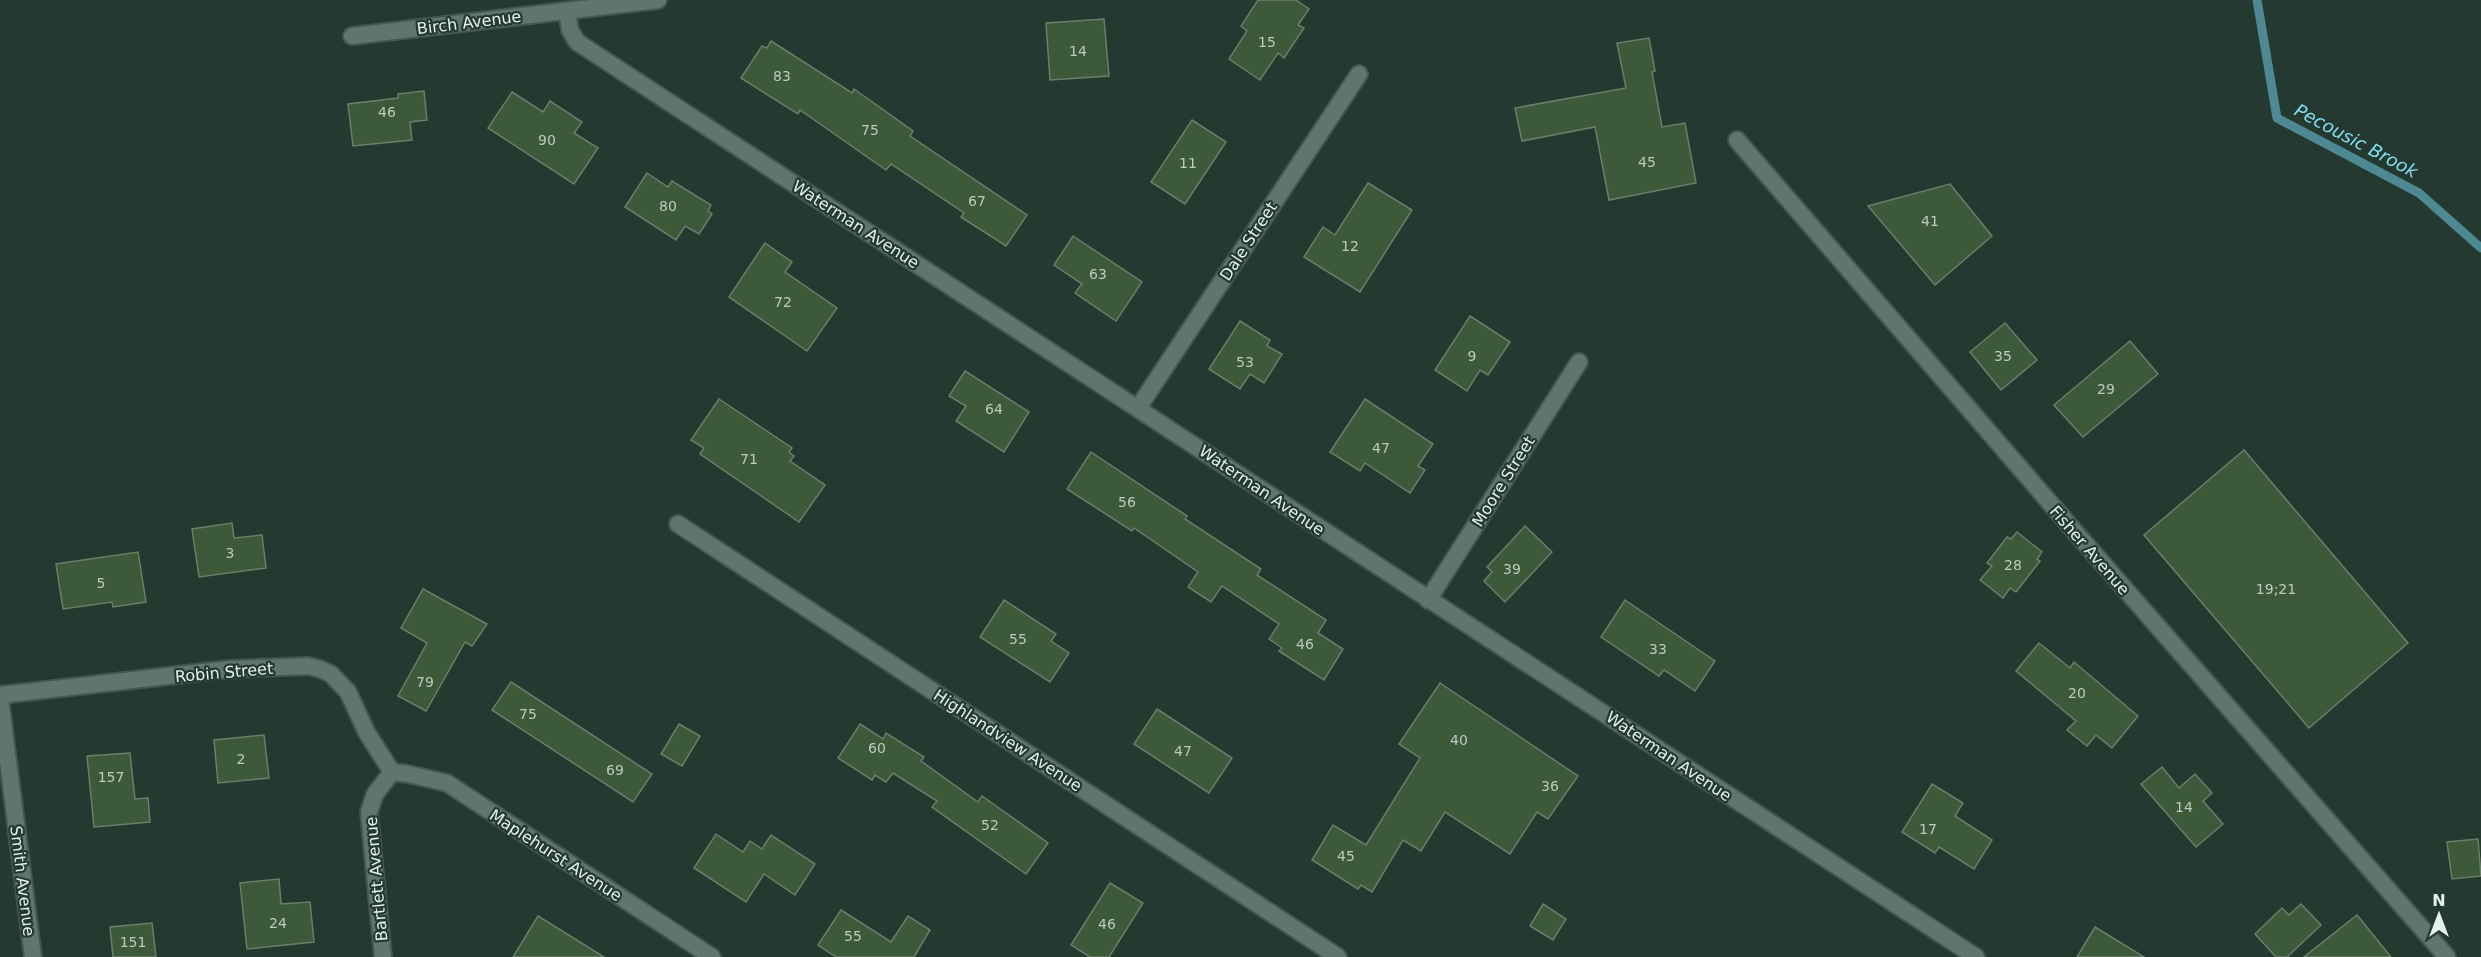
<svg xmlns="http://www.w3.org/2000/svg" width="2481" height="957" viewBox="0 0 2481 957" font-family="'DejaVu Sans',sans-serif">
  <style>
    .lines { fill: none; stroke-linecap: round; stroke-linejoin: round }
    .stream { stroke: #4e8993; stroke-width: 9 }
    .building { fill: #3c5a3a; stroke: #6c7d6b; stroke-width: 1.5 }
    .minor-casing { stroke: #43574f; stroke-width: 20 }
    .minor { stroke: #5e766b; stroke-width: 16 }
    .labels { text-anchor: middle; stroke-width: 4.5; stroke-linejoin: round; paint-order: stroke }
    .number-label { font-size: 14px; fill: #bacbbf }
    .street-label { font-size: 16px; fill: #e4f1eb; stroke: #243a30 }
    .water-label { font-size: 18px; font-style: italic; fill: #80dff0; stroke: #243a30 }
  </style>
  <rect width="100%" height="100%" fill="#243a30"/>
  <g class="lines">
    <path class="stream" d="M2257,0L2277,118L2419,193L2481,248"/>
  </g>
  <g class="building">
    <path d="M1258,0H1296L1309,9L1298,25L1304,28L1284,58L1278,53L1260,80L1229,59L1247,31L1241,26Z"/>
    <path d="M1104,19L1109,76L1050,80L1046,23Z"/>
    <path d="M1649,38L1655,71L1652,72L1662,127L1685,123L1696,183L1609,200L1595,127L1522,141L1515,108L1626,88L1617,43Z"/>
    <path d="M771,41L852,93L854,89L913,131L910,136L1027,215L1006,246L961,217L964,213L891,164L886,170L800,110L798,114L741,78L762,46L767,48Z"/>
    <path d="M424,91L427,120L410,122L412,140L353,146L348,104L398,98V94Z"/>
    <path d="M512,92L543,112L550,101L582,122L574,133L598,148L574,184L488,128Z"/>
    <path d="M1192,120L1226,142L1185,204L1151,182Z"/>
    <path d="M647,173L668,187L672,181L711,205L708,211L712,214L699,234L685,226L676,240L625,207Z"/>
    <path d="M1368,183L1412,210L1360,292L1304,257L1323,227L1335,235Z"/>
    <path d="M1950,184L1992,236L1935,285L1868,206Z"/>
    <path d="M1073,236L1142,282L1116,321L1075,293L1082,284L1054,265Z"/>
    <path d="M765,243L792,262L785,272L837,308L807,351L729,297Z"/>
    <path d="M1470,316L1510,342L1488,375L1480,370L1467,391L1435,370Z"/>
    <path d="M1240,321L1270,340L1267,346L1282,354L1264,383L1250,374L1240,389L1209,369Z"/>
    <path d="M2005,323L2037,360L2001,390L1970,352Z"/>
    <path d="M2130,341L2158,374L2083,437L2054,405Z"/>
    <path d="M965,371L1029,412L1004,452L956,421L966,406L949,396Z"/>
    <path d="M719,399L792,448L789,452L794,456L790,461L825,485L799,522L700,454L704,448L691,440Z"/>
    <path d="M1365,399L1433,444L1418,466L1425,470L1410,493L1365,463L1360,471L1330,452Z"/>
    <path d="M2244,450L2408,643L2309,728L2144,535Z"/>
    <path d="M1091,452L1187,516L1185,519L1261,569L1257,575L1326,620L1318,633L1343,649L1324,680L1279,651L1282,648L1269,639L1279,624L1222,586L1211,602L1188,587L1198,572L1134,528L1132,531L1067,489Z"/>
    <path d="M232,523L234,538L262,535L266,568L199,577L192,529Z"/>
    <path d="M1525,526L1552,552L1505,602L1484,581L1492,572L1487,567Z"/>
    <path d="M2017,532L2042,552L2037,559L2040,561L2016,592L2010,588L2003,598L1980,580L1992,566L1987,563L2007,537L2011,539Z"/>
    <path d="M138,552L146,602L113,607L112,602L63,609L56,564Z"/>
    <path d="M423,589L487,624L472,646L465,642L426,711L398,696L427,643L401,628Z"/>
    <path d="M1004,600L1056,634L1051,641L1069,653L1050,682L980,637Z"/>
    <path d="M1625,600L1715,661L1695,691L1664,670L1659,676L1601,637Z"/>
    <path d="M2039,643L2070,668L2074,662L2138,716L2112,748L2096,735L2087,746L2067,730L2076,721L2016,671Z"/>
    <path d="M511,682L652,774L633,802L492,710Z"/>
    <path d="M1440,683L1578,776L1548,819L1537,812L1510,854L1445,812L1421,851L1403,840L1372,892L1361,885L1358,889L1312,860L1333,825L1366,845L1420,758L1399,744Z"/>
    <path d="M1157,709L1232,758L1209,793L1134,744Z"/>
    <path d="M679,724L700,736L682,766L661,754Z"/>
    <path d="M860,724L883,739L886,733L924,757L921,761L978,802L982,796L1048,843L1026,874L932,807L937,801L893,773L886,782L875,775L872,780L838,758Z"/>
    <path d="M264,735L269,778L218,783L214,740Z"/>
    <path d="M130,753L135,799L148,798L150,822L94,827L87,756Z"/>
    <path d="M2162,767L2179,788L2195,774L2212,793L2203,801L2223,824L2196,847L2141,784Z"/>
    <path d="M1932,784L1963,803L1955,816L1992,840L1974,869L1939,847L1935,853L1902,832Z"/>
    <path d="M716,834L743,852L750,841L762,849L771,835L815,864L795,895L764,874L746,902L694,868Z"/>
    <path d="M2478,839L2481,876L2452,879L2447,842Z"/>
    <path d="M279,879L281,904L310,902L314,942L247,949L240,883Z"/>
    <path d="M1110,883L1143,903L1109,957H1090L1071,945Z"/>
    <path d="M1543,904L1566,919L1553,940L1530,926Z"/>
    <path d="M2301,904L2321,925L2287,957H2276L2255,934L2282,908L2289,915Z"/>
    <path d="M841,910L891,942L908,916L930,930L914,957H836L818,945Z"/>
    <path d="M2357,915L2391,957H2304Z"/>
    <path d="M538,916L604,957H513Z"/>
    <path d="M152,923L156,957H113L110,927Z"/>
    <path d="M2095,927L2144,957H2077Z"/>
  </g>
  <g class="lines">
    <g class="minor-casing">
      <g id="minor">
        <path d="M567,11L570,30L577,42L1976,957"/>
        <path d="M352,36L658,0"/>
        <path d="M1737,140L2076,533L2447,957"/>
        <path d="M1138,408L1359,74"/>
        <path d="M678,524L1338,957"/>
        <path d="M1428,600L1579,362"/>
        <path d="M0,695L230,669L308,666L320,669L331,674L348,692L367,733L392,772"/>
        <path d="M0,698L33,957"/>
        <path d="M392,772L408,774L447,783L712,957"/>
        <path d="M383,957L369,812L375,794L392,772"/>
      </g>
    </g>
    <use href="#minor" class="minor"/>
  </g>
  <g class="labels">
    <g class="number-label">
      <text x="1267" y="47">15</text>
      <text x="1078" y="56">14</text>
      <text x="782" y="81">83</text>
      <text x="387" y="117">46</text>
      <text x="870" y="135">75</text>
      <text x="547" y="145">90</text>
      <text x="1647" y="167">45</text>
      <text x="1188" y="168">11</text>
      <text x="977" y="206">67</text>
      <text x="668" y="211">80</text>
      <text x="1930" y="226">41</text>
      <text x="1350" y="251">12</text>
      <text x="1098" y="279">63</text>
      <text x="783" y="307">72</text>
      <text x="1472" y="361">9</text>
      <text x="2003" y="361">35</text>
      <text x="1245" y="367">53</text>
      <text x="2106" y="394">29</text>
      <text x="994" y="414">64</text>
      <text x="1381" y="453">47</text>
      <text x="749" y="464">71</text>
      <text x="1127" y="507">56</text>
      <text x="230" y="558">3</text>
      <text x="2013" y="570">28</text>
      <text x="1512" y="574">39</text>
      <text x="101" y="588">5</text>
      <text x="2276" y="594">19;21</text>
      <text x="1018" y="644">55</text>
      <text x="1305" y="649">46</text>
      <text x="1658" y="654">33</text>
      <text x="425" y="687">79</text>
      <text x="2077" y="698">20</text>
      <text x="528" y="719">75</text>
      <text x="1459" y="745">40</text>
      <text x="877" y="753">60</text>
      <text x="1183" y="756">47</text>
      <text x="241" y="764">2</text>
      <text x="615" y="775">69</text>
      <text x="111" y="782">157</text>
      <text x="1550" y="791">36</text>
      <text x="2184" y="812">14</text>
      <text x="990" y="830">52</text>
      <text x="1928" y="834">17</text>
      <text x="1346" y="861">45</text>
      <text x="278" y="928">24</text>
      <text x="1107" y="929">46</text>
      <text x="853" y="941">55</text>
      <text x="133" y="947">151</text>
    </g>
    <g class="street-label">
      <text transform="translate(469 22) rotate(-7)" y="6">Birch Avenue</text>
      <text transform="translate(856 224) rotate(33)" y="6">Waterman Avenue</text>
      <text transform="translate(1248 241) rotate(-57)" y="6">Dale Street</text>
      <text transform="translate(1503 481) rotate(-58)" y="6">Moore Street</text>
      <text transform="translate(1262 490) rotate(34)" y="6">Waterman Avenue</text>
      <text transform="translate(2090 550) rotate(49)" y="6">Fisher Avenue</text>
      <text transform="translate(224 672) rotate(-5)" y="6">Robin Street</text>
      <text transform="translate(1008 740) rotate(33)" y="6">Highlandview Avenue</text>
      <text transform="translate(1669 756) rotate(34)" y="6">Waterman Avenue</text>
      <text transform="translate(556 855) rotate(33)" y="6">Maplehurst Avenue</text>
      <text transform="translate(376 879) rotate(-95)" y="6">Bartlett Avenue</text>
      <text transform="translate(23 881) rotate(83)" y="6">Smith Avenue</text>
    </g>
    <g class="water-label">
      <text transform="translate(2356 141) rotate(28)" y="6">Pecousic Brook</text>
    </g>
  </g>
  <g transform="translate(2439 915)" stroke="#243a30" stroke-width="4.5" paint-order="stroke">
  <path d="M0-4.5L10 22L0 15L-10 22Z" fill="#e4f1eb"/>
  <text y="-9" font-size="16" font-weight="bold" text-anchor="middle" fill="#e4f1eb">N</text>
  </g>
</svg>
